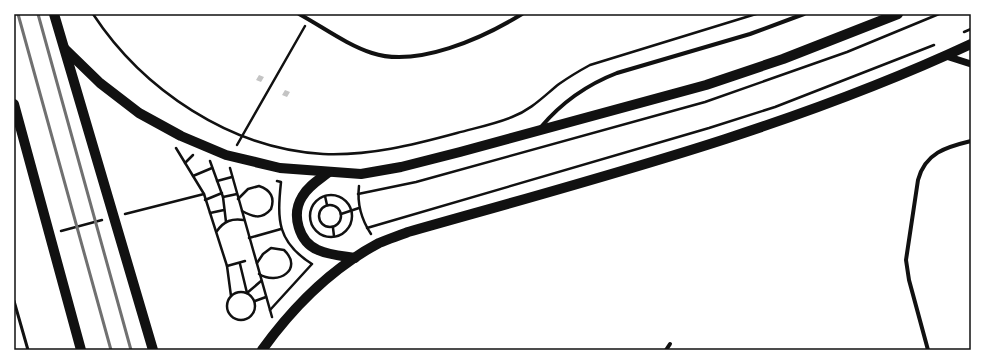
<svg xmlns="http://www.w3.org/2000/svg" width="985" height="364" viewBox="0 0 985 364" font-family="Figtree,sans-serif">
  <style>
    .building { fill: #c4c4c4 }
    .lines { fill: none; stroke-linecap: round; stroke-linejoin: round }
    .path { stroke: #111; stroke-width: 2.5 }
    .service { stroke: #111; stroke-width: 3 }
    .minor { stroke: #111; stroke-width: 4 }
    .tertiary { stroke: #111; stroke-width: 7 }
    .primary { stroke: #111; stroke-width: 10 }
    .rail { stroke: #707070; stroke-width: 3 }
    .neatline { fill: none; stroke: #111; stroke-width: 1.5 }
  </style>
  <rect width="100%" height="100%" fill="#fff"/>
  <g class="building">
    <path d="M259,75L264,77L261,82L256,80Z"/>
    <path d="M285,90L290,92L287,97L282,95Z"/>
  </g>
  <g class="lines">
    <g class="path">
      <path d="M93,14C143,90 231,149 323,154C369,156 413,145 457,133C475,128 495,124 512,117C531,110 544,96 559,84C569,77 579,71 590,65L756,14"/>
      <path d="M964,32L971,29"/>
      <path d="M237,145L305,26"/>
      <path d="M176,148L204,194L227,266L231,296"/>
      <path d="M210,161L223,197L226,222"/>
      <path d="M185,163L193,155"/>
      <path d="M230,168L272,317"/>
      <path d="M193,176L212,168"/>
      <path d="M217,181L232,177"/>
      <path d="M359,186C357,203 361,219 371,234"/>
      <path d="M358,194L416,182L705,102L847,52L939,14"/>
      <circle cx="331" cy="216" r="21"/>
      <path d="M325,196L327,205"/>
      <path d="M223,197L237,194"/>
      <path d="M238,199L248,189L259,186C271,190 275,198 271,209C262,220 253,217 242,211"/>
      <path d="M205,200L222,193"/>
      <circle cx="330" cy="216" r="11"/>
      <path d="M210,213L224,210"/>
      <path d="M125,214L204,194"/>
      <path d="M341,214L359,208"/>
      <path d="M333,228L334,236"/>
      <path d="M367,228L709,128L775,107L934,45"/>
      <path d="M61,231L102,220"/>
      <path d="M217,231C224,221 232,218 244,220"/>
      <path d="M249,238L281,229"/>
      <path d="M257,263L263,254L271,248L284,250C304,269 278,286 259,274"/>
      <path d="M240,264L247,293L261,281"/>
      <path d="M227,266L245,261"/>
      <circle cx="241" cy="306" r="14"/>
      <path d="M255,301L266,297"/>
      <path d="M270,310L312,264C277,242 277,220 281,182L277,181"/>
    </g>
    <path class="service" d="M14,301L28,350"/>
    <g class="minor">
      <path d="M299,14C323,27 347,45 372,53C417,68 483,38 522,14"/>
      <path d="M541,127C562,102 586,85 617,73L750,34L804,14"/>
      <path d="M666,350L670,344"/>
      <path d="M928,350L909,280L906,260L918,180C925,153 946,147 971,141"/>
    </g>
    <path class="tertiary" d="M946,56L971,64"/>
    <g class="primary">
      <path d="M54,14L153,350"/>
      <path d="M65,49L100,83L139,113L181,136L226,155L280,168L361,174L401,167L460,152L706,85L783,59L898,14"/>
      <path d="M14,104L81,350"/>
      <path d="M329,172C320,179 308,186 302,197C291,215 299,242 318,250C329,255 343,256 355,258"/>
      <path d="M262,350C293,307 332,268 379,243C388,239 398,236 408,232C598,178 791,128 971,44"/>
    </g>
    <g class="rail">
      <path d="M18,14L111,350"/>
      <path d="M38,14L131,350"/>
    </g>
  </g>
  <rect width="985" height="364" fill="none" stroke="#ffffff" stroke-width="30"/>
  <rect x="15" y="15" width="955" height="334" class="neatline"/>
</svg>
